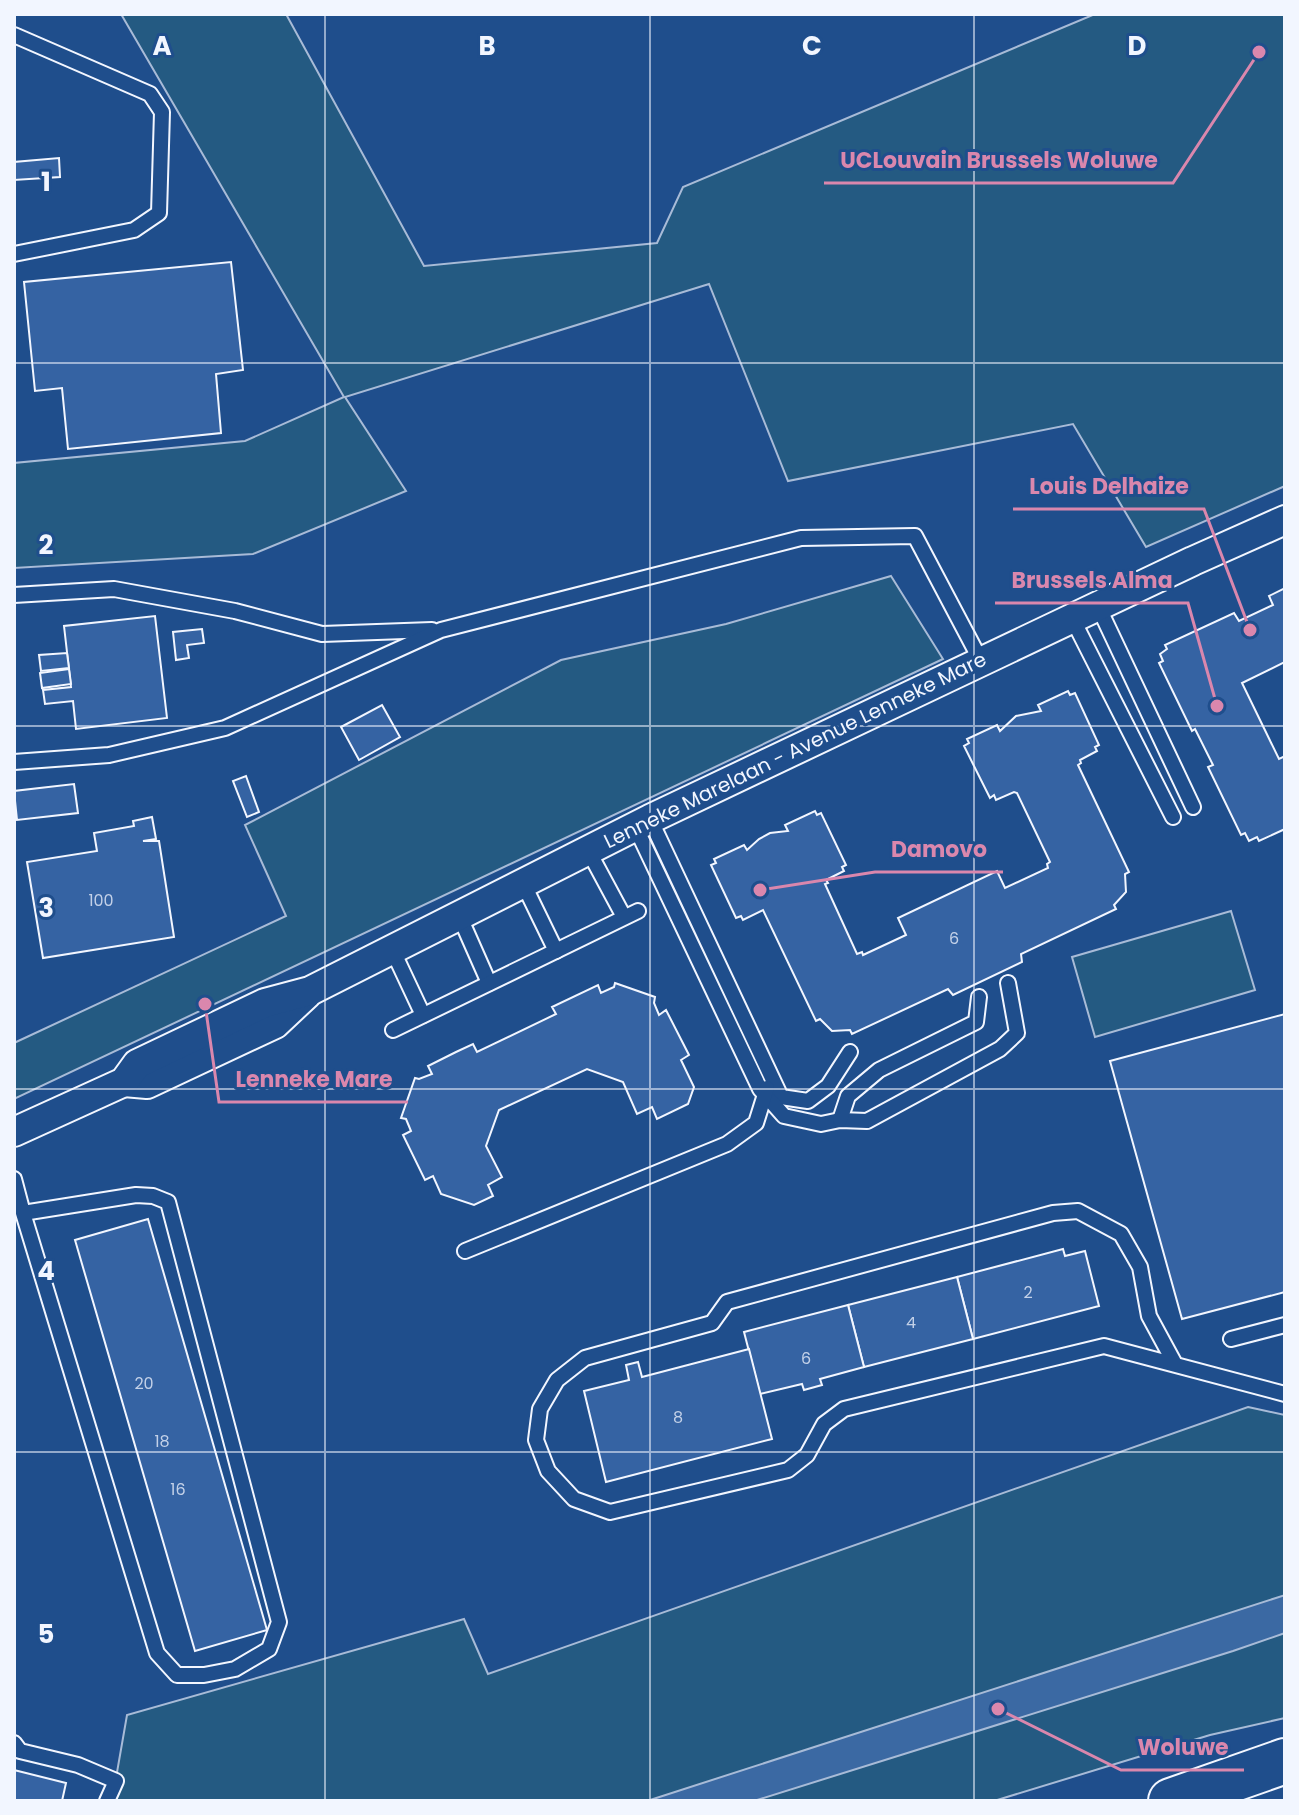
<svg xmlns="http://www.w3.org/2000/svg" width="1299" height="1815" viewBox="0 0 1299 1815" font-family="Poppins,sans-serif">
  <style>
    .green { fill: #245a82; stroke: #a8bbd7; stroke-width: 2 }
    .water { fill: #3b69a3; stroke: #a8bbd7; stroke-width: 2 }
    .building { fill: #3563a3; stroke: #f2f6ff; stroke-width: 2 }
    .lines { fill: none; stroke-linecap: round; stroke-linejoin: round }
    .service-casing { stroke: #f2f6ff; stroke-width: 18 }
    .minor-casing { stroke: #f2f6ff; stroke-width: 32 }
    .trunk-casing { stroke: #f2f6ff; stroke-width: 48 }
    .service { stroke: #1f4e8c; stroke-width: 14 }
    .minor { stroke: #1f4e8c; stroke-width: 28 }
    .trunk { stroke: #1f4e8c; stroke-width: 44 }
    .grid { fill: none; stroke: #f2f6ff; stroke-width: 2; stroke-opacity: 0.55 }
    .labels { text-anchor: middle; stroke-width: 6; stroke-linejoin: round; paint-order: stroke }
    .number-label { font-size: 16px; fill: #c3d1e8 }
    .street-label { font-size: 20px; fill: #f2f6ff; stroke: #1f4e8c }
    .grid-label { font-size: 26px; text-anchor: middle; font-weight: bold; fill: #f2f6ff; stroke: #1f4e8c; stroke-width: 6; stroke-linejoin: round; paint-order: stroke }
    .leader { fill: none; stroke: #da87ad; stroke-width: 3 }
    .callout-dot { fill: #da87ad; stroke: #1f4e8c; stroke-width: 3 }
    .callout-label { font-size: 22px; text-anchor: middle; font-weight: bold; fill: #da87ad; stroke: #1f4e8c; stroke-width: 6; stroke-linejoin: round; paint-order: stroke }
  </style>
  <rect width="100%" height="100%" fill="#1f4e8c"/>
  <g class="green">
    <path d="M121,14H286L424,266L657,243L683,187L1095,14H1285V486L1146,547L1073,424L788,481L709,284L345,397L406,491L253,554L14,568V463L245,441L344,397Z"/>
    <path d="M891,576L943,659L14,1099V1043L286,916L245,825L561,660L726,624Z"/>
    <path d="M1231,911L1255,990L1095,1037L1072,957Z"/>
    <path d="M1248,1407L1285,1415V1718L1210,1735L994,1801H112L127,1715L464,1619L488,1674Z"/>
  </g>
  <path class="water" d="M1285,1595V1633L1233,1651L754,1801H647Z"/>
  <g class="building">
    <path d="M59,158L60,177L14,180V162Z"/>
    <path d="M231,262L243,370L216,374L221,433L68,449L62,388L35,391L24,282Z"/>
    <path d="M1285,588V662L1242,683L1279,759L1285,756V829L1259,841L1257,837L1249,841L1245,833L1241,835L1208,767L1213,765L1195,729L1192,731L1159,663L1163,661L1160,654L1167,649L1165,645L1234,613L1239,621L1273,605L1269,596Z"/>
    <path d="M155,616L167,718L76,729L73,701L45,704L43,690L71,687L64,626Z"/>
    <path d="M202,629L204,643L187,645L189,658L176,660L173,632Z"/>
    <path d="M67,653L69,668L41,671L39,655Z"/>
    <path d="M69,669L71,684L42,688L40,673Z"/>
    <path d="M1068,691L1070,695L1075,693L1099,745L1095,747L1097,751L1080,760L1081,763L1078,765L1129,872L1125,874L1126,892L1114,905L1116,909L1021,954L1022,962L953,995L948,989L852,1034L850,1030L832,1031L820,1019L816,1021L763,910L743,920L741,916L736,918L711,865L716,863L714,859L744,845L747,850L759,839L770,833L788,831L785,825L815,811L817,815L821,813L846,865L842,867L844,871L826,880L828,883L825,884L857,954L862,952L863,955L906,935L898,918L997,871L1005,888L1048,868L1047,864L1050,862L1017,793L1014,792L996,800L994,795L990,798L964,746L969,743L967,739L997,725L1000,731L1016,716L1041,711L1038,705Z"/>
    <path d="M382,705L400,737L359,760L341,727Z"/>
    <path d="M246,776L259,812L247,817L233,781Z"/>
    <path d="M74,784L78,813L17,820L14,791Z"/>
    <path d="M152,817L156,839L143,841H159L174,937L43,958L27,862L97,851L94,833L134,826L133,821Z"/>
    <path d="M615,983L655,997L654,1003L659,1015L666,1010L689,1055L681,1060L694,1087L688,1104L657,1119L652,1107L637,1114L623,1082L587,1069L499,1110L486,1146L502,1177L488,1185L493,1196L474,1205L441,1194L433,1176L425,1180L403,1135L411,1131L406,1119L401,1118L415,1078L419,1079L432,1074L428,1066L456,1052L473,1044L477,1052L556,1014L552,1007L598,985L601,993L614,987Z"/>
    <path d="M1285,1014V1292L1182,1319L1110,1061Z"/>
    <path d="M148,1219L267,1630L195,1651L75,1240Z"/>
    <path d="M1063,1249L1065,1256L1085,1251L1099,1306L973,1339L957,1277Z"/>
    <path d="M957,1277L973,1339L864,1367L848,1305Z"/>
    <path d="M848,1305L864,1367L820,1379L822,1385L804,1390L802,1384L760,1394L744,1332Z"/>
    <path d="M749,1349L772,1439L606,1482L584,1391L629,1380L626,1365L638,1362L642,1377Z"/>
    <path d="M14,1770L66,1783L62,1801H14Z"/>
  </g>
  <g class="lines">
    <g class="service-casing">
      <g id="service">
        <path d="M14,35L150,94L162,112L159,213L134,230L14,254"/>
        <path d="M14,595L114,589L235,611L322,634L432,630"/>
        <path d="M1098,606L1193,807"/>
        <path d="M1072,618L1173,817"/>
        <path d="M14,762L109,755L225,728L441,630L801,538L915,536L981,661"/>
        <path d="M650,819L781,1097L808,1101L828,1086L850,1052"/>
        <path d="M635,826L760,1089L784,1116L821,1124L840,1120L867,1121L1000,1049L1017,1033L1008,983"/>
        <path d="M588,850L624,917"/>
        <path d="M523,883L556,951"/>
        <path d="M459,915L489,983"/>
        <path d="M392,949L423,1015"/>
        <path d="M393,1030L638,911"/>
        <path d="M840,1120L848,1096L879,1070L976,1022L979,997"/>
        <path d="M14,1179L23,1213L157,1653L177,1675H204L235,1669L269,1649L279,1622L168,1202L153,1196L136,1195L23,1213"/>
        <path d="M465,1251L727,1144L756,1123L767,1088"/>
        <path d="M1231,1339L1285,1325"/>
        <path d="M1175,1364L1149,1316L1140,1267L1121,1234L1078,1211L1053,1213L727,1302L712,1323L585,1358L557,1380L540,1409L536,1440L548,1471L574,1499L610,1512L788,1470L807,1455L824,1424L844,1409L1104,1346L1285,1394"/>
        <path d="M14,1743L20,1751L78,1765L116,1781L107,1801"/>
      </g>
    </g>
    <g class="minor-casing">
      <g id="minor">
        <path d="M124,1082L147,1084L275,1024L307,994"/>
        <path d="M14,1132L124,1082L137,1064L265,1003L310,991L650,819L1193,561L1285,520"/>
      </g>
    </g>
    <g class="trunk-casing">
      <path id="trunk" d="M1171,1801L1285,1761"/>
    </g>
    <use href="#service" class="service"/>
    <use href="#minor" class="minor"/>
    <use href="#trunk" class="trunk"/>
  </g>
  <path class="grid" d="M325,14V1801M650,14V1801M974,14V1801M14,363H1285M14,726H1285M14,1089H1285M14,1452H1285"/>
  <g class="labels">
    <g class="number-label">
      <text x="101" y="906">100</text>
      <text x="954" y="944">6</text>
      <text x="1028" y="1298">2</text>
      <text x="911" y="1328">4</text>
      <text x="806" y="1364">6</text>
      <text x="144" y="1389">20</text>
      <text x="678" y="1423">8</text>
      <text x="162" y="1447">18</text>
      <text x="178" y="1495">16</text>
    </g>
    <g class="street-label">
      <text transform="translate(795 750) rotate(-26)" y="7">Lenneke Marelaan - Avenue Lenneke Mare</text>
    </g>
  </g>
  <g class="grid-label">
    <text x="162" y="55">A</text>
    <text x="487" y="55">B</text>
    <text x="812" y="55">C</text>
    <text x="1137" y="55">D</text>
    <text x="46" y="191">1</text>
    <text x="46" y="554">2</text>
    <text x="46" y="917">3</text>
    <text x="46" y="1280">4</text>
    <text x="46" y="1643">5</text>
  </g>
  <path class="leader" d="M1259 52L1173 183H824M1250 630L1204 509H1013M1217 706L1188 603H995M760 890L875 872H1003M205 1004L219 1102H408M998 1709L1121 1770H1244"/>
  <g class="callout-dot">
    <circle cx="1259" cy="52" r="8"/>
    <circle cx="1250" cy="630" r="8"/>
    <circle cx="1217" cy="706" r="8"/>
    <circle cx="760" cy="890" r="8"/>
    <circle cx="205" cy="1004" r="8"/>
    <circle cx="998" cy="1709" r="8"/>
  </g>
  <g class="callout-label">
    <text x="999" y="168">UCLouvain Brussels Woluwe</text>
    <text x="1109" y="494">Louis Delhaize</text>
    <text x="1092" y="588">Brussels Alma</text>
    <text x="939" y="857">Damovo</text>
    <text x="314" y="1087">Lenneke Mare</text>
    <text x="1183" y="1755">Woluwe</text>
  </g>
  <rect width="1299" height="1815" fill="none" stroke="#f2f6ff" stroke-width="32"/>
</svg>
